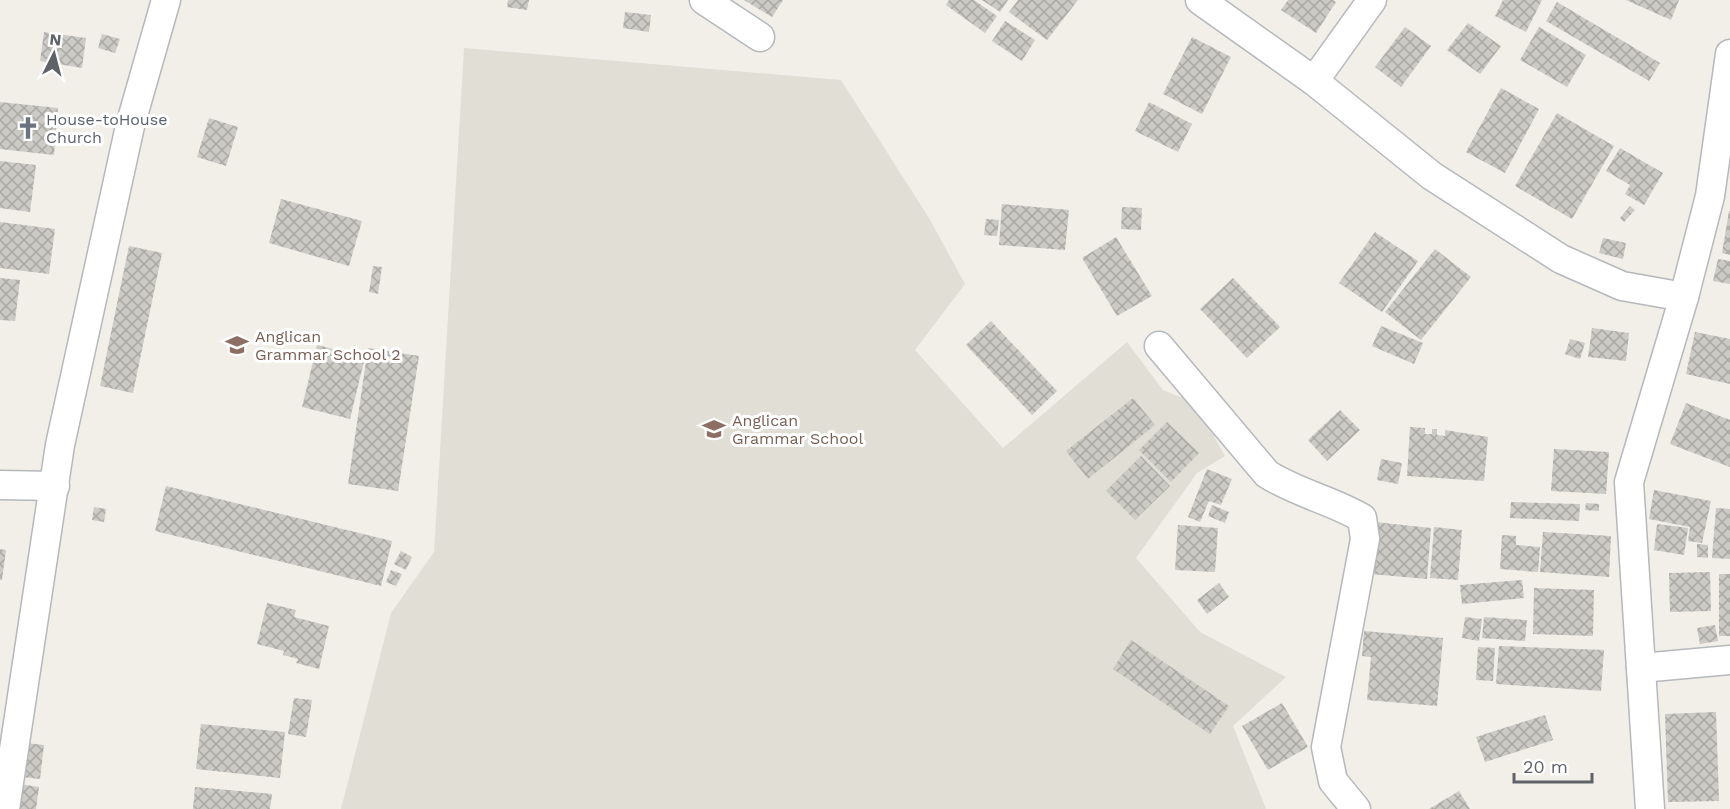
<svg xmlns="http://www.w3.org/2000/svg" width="1730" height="809" viewBox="0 0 1730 809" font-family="'Work Sans',sans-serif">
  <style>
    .education { fill: #e1ded6 }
    .building { fill: url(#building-cross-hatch) }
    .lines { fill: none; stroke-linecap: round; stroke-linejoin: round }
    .minor-casing { stroke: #b5b8bc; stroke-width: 31 }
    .minor { stroke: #fff; stroke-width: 28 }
    .labels { text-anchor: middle; stroke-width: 6; stroke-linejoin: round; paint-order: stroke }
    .worship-label { font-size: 16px; fill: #5b616d; stroke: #fff; text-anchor: start }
    .education-label { font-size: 16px; fill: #785e54; stroke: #fff; text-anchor: start }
  </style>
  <defs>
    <pattern id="building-cross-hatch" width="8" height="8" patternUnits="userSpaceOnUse" patternTransform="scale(1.5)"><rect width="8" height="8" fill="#cccac5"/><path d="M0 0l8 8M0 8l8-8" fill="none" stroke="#a9a8a4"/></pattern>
  </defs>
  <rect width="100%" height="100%" fill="#f1efe8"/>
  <path class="education" d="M464,48L841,80L929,218L965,284L915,350L1003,448L1127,342L1163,390L1190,401L1199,410L1225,456L1197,473L1136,558L1200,632L1286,677L1233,726L1266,809H341L391,613L434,552Z"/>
  <g class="building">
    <path d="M508,0H529L527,10L507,7Z"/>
    <path d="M744,0H783L772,17Z"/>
    <path d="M949,0H974L997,16L985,33L946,5Z"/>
    <path d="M982,0H1008L1000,12Z"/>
    <path d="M1018,0H1078L1047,40L1009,12Z"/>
    <path d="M1288,0H1333L1336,2L1316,33L1281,10Z"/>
    <path d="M1503,0H1542L1526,32L1495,16Z"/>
    <path d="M1626,0H1679L1671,20Z"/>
    <path d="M1557,2L1660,63L1649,81L1546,21Z"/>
    <path d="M625,12L651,15L649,32L623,28Z"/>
    <path d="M1005,21L1035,40L1022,61L992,41Z"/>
    <path d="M1468,23L1501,46L1480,74L1447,50Z"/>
    <path d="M1405,27L1431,46L1401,87L1375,67Z"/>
    <path d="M1539,27L1586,55L1567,87L1520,60Z"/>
    <path d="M44,32L86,38L82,68L40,61Z"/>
    <path d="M102,34L120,39L115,53L98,48Z"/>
    <path d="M1192,37L1231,57L1202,114L1163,94Z"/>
    <path d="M1501,88L1539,109L1505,173L1466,152Z"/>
    <path d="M0,102L58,108L54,155L0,149Z"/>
    <path d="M1149,102L1192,124L1178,152L1135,131Z"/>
    <path d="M1557,113L1614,146L1572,219L1515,186Z"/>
    <path d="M209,118L238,127L226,166L197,157Z"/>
    <path d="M1620,148L1663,173L1644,205L1625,194L1630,185L1606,171Z"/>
    <path d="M0,161L36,165L30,212L0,208Z"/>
    <path d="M281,199L362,221L349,266L269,243Z"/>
    <path d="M1002,204L1069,210L1065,250L999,245Z"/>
    <path d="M1630,206L1635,210L1624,222L1620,218Z"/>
    <path d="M1122,207L1142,208L1141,230L1121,229Z"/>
    <path d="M1729,211H1730V255L1722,253Z"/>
    <path d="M986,219L999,220L997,236L984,235Z"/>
    <path d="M0,222L55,229L49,274L0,268Z"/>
    <path d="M1375,232L1418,261L1382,312L1339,283Z"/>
    <path d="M1116,237L1152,296L1117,316L1082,258Z"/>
    <path d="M1603,238L1626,243L1623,259L1599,253Z"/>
    <path d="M129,246L162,253L133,393L100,386Z"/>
    <path d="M1435,249L1471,277L1421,340L1385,312Z"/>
    <path d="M1718,259L1730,261V284L1713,281Z"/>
    <path d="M373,266L382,267L378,294L369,292Z"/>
    <path d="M0,278L20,280L15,321L0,320Z"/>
    <path d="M1233,278L1280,327L1247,358L1200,309Z"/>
    <path d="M991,321L1057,391L1032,415L966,345Z"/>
    <path d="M1381,326L1423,343L1414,364L1372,346Z"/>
    <path d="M1592,328L1629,333L1626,361L1588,357Z"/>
    <path d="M1695,332L1730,339V384L1686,374Z"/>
    <path d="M1570,339L1585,343L1580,359L1565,354Z"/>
    <path d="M317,345L365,357L350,419L302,407Z"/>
    <path d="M368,348L419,356L398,491L348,484Z"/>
    <path d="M1133,398L1155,425L1088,479L1066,451Z"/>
    <path d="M1686,403L1730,420V467L1670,444Z"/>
    <path d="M1340,410L1360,430L1327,461L1308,440Z"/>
    <path d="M1167,422L1199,453L1171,482L1139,450Z"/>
    <path d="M1410,427L1425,428V434H1432V429H1437V435L1445,436V430L1488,437L1484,481L1407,476Z"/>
    <path d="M1554,449L1609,452L1606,494L1551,491Z"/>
    <path d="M1141,456L1170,486L1135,520L1106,491Z"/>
    <path d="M1381,459L1402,463L1398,484L1377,480Z"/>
    <path d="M1207,469L1232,479L1221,505L1209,501L1200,522L1188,517Z"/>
    <path d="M166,486L392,541L381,586L155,531Z"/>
    <path d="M1654,490L1711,501L1702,543L1688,541L1690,527L1649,519Z"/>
    <path d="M1511,502L1580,504L1579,521L1510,518Z"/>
    <path d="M1586,503L1599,504V511L1585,510Z"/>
    <path d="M1212,505L1229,512L1225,523L1208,516Z"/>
    <path d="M94,507L106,509L104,522L92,520Z"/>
    <path d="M1716,508L1730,509V559L1712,558Z"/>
    <path d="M1375,522L1431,528L1427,579L1370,574Z"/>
    <path d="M1657,524L1688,528L1684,555L1654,550Z"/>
    <path d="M1178,525L1218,528L1215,572L1175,570Z"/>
    <path d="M1434,527L1462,530L1458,580L1430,578Z"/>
    <path d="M1543,532L1611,536L1609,577L1540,572Z"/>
    <path d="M1502,535L1516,536V545L1540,547L1538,572L1500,569Z"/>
    <path d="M1697,544L1708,545V558L1697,557Z"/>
    <path d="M0,549L6,550L2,580H0Z"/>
    <path d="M401,551L412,557L406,570L394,564Z"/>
    <path d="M391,570L402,574L396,586L386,582Z"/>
    <path d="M1710,572L1711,611L1670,612L1669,573Z"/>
    <rect x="1719" y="574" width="11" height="62"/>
    <path d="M1522,580L1524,598L1462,604L1460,585Z"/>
    <path d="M1219,583L1229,597L1207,614L1197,600Z"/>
    <path d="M1534,588L1594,590L1593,636L1533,634Z"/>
    <path d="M267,603L296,610L294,617L329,626L319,669L296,663L298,659L283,655L284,651L257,644Z"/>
    <path d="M1465,617L1482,619L1479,641L1462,638Z"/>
    <path d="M1484,617L1527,620L1525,641L1482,638Z"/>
    <path d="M1715,625L1718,641L1700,644L1697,628Z"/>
    <path d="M1364,631L1443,638L1437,706L1367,700L1371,657L1362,656Z"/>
    <path d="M1131,640L1229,706L1210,734L1113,669Z"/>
    <path d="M1499,646L1604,650L1601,691L1496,684Z"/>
    <path d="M1478,647L1495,648L1493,681L1476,680Z"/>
    <path d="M294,698L312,700L306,737L288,734Z"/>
    <path d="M1282,703L1308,747L1268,770L1242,726Z"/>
    <path d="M1716,712L1719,801L1668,802L1665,714Z"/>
    <path d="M1545,715L1553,740L1485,762L1476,737Z"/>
    <path d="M201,724L285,732L280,778L196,769Z"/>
    <path d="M26,743L44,745L40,779L22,777Z"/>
    <path d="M19,784L39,787L36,809H16Z"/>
    <path d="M195,787L272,794L270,809H193Z"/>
    <path d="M1459,791L1470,809H1429Z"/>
  </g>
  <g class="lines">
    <g class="minor-casing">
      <g id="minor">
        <path d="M704,0L760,37"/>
        <path d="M1200,0L1314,81L1432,176L1561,259L1622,286L1684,297"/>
        <path d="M1314,81L1372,0"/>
        <path d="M1159,346L1267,474C1297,493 1331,500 1362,518L1365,539L1326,747L1333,781L1356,809"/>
        <path d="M0,485L55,486"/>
        <path d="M1641,668L1730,660"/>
        <path d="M5,809L60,445L130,126L166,0"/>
        <path d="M1650,809L1629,482L1684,297L1710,196L1730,54"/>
      </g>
    </g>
    <use href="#minor" class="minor"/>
  </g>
  <defs>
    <g id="church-bare" transform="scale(1.8)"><path d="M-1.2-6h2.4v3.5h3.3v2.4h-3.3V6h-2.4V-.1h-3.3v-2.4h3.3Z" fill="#6b7280" stroke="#fff" stroke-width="2.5" paint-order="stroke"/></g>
    <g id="university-bare" transform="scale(1.8)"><path d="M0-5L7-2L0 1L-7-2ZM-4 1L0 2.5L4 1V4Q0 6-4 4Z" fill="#8d6e63" stroke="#fff" stroke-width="2.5" paint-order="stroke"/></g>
  </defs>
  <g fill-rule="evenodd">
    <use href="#church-bare" x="28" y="128"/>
    <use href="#university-bare" x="237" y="345"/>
    <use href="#university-bare" x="714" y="429"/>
  </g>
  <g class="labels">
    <g class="worship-label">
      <text x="46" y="125">House-toHouse<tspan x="46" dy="18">Church</tspan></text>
    </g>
    <g class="education-label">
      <text x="255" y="342">Anglican<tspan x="255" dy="18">Grammar School 2</tspan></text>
      <text x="732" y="426">Anglican<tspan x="732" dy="18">Grammar School</tspan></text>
    </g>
  </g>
  <g transform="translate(54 54) rotate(6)" stroke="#ffffff" stroke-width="4.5" paint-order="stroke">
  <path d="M0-4.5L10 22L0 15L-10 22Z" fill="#5f6368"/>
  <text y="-9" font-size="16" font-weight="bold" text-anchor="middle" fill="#5f6368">N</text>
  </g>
  <path d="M1514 773v9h78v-9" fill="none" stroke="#5f6368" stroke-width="3"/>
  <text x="1523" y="773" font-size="18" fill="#5f6368" stroke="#ffffff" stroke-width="4.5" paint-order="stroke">20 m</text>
</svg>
